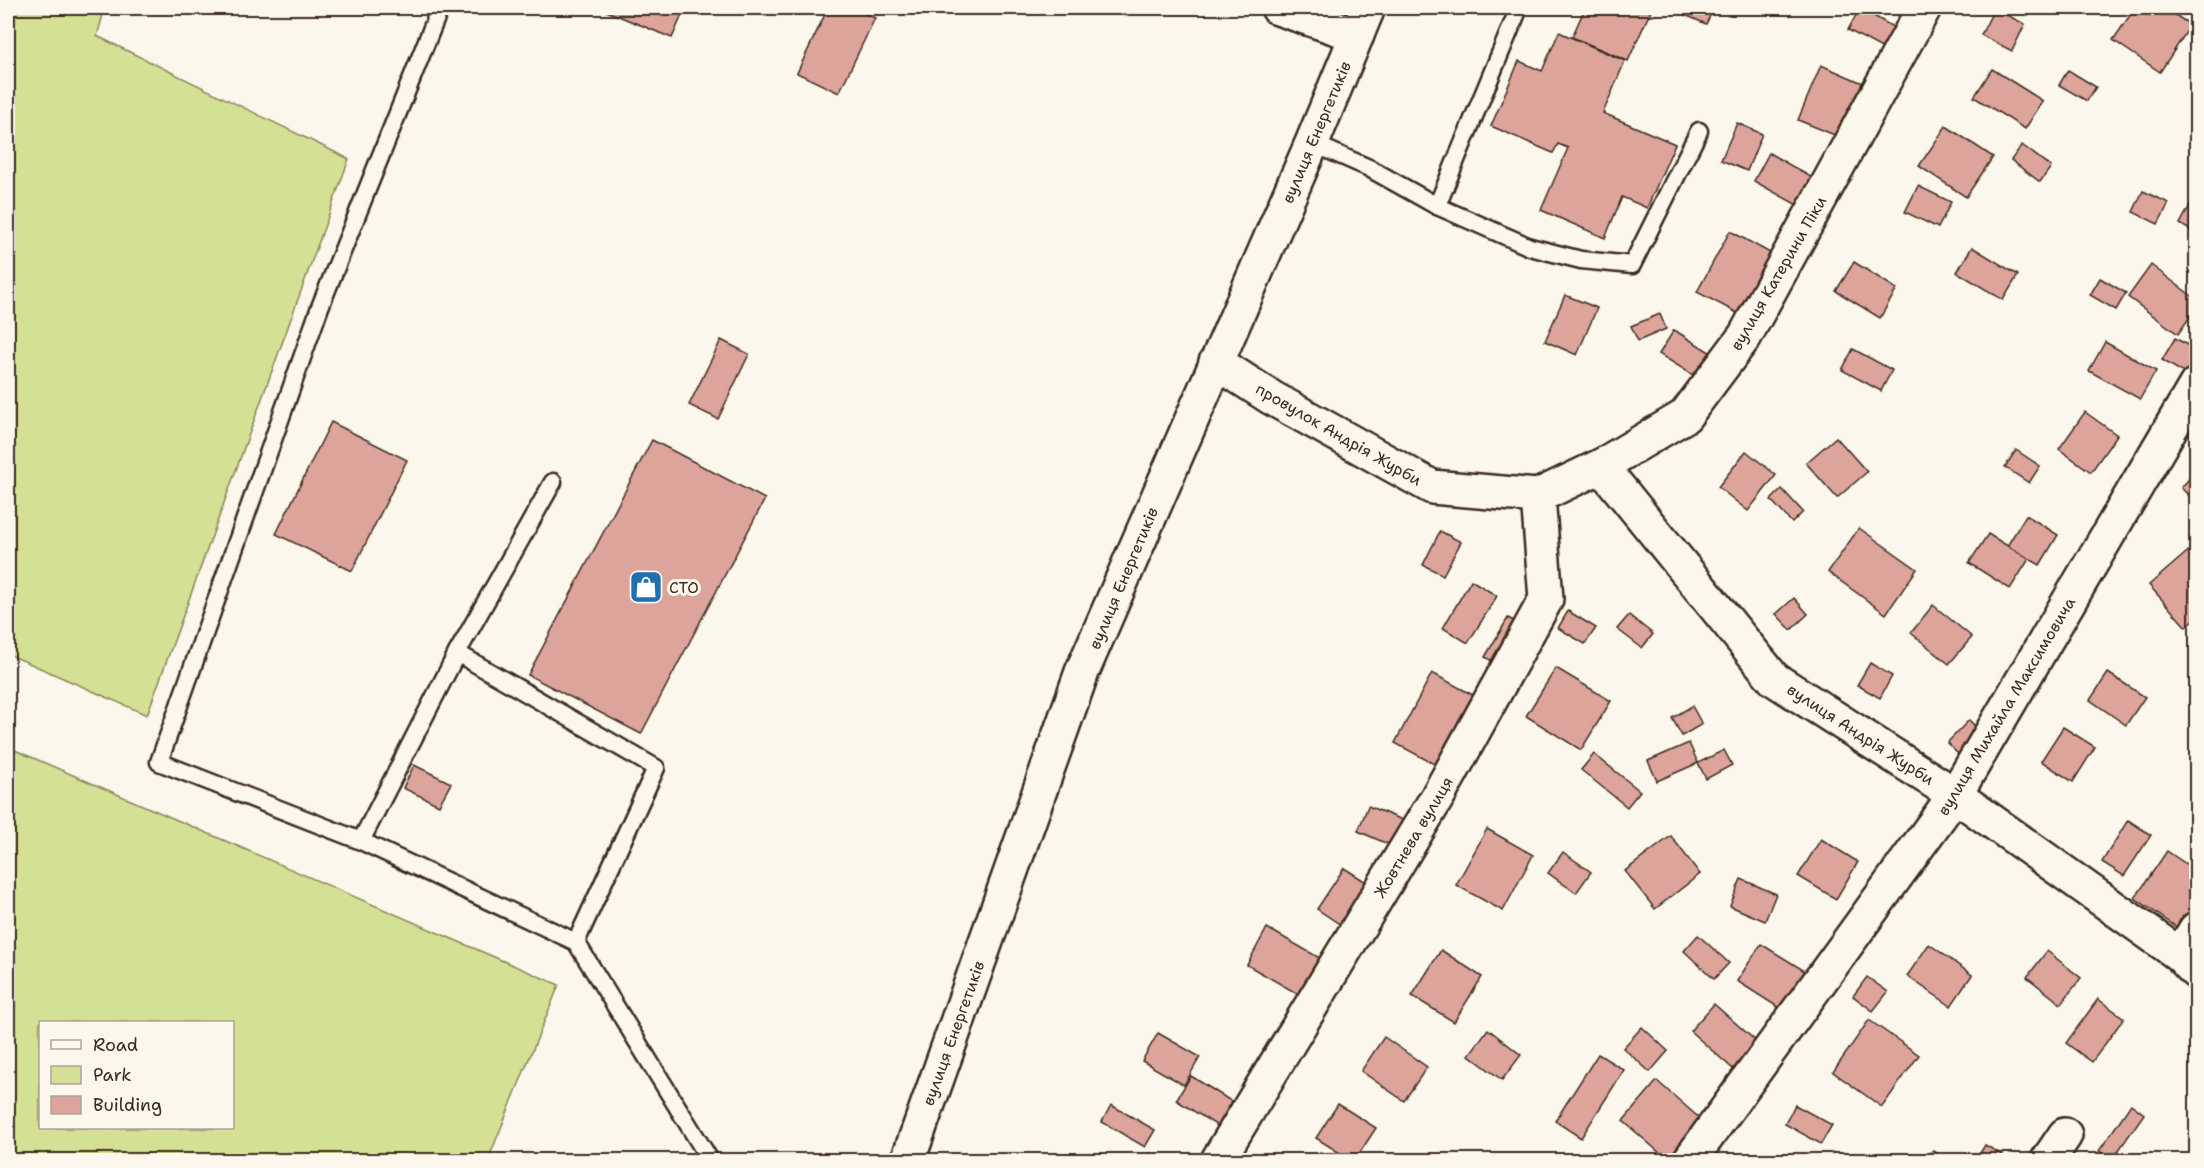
<svg xmlns="http://www.w3.org/2000/svg" width="2204" height="1168" viewBox="0 0 2204 1168" font-family="'Shantell Sans',sans-serif">
  <style>
    .green { fill: #d4e093; stroke: #888558; stroke-width: 1.5; fill-rule: evenodd }
    .building { fill: #dda49b; stroke: #3b2a1e; stroke-width: 1.5 }
    .lines { fill: none; stroke-linecap: round; stroke-linejoin: round }
    .lane-casing { stroke: #3b2a1e; stroke-width: 21 }
    .street-casing { stroke: #3b2a1e; stroke-width: 38 }
    .secondary-casing { stroke: #3b2a1e; stroke-width: 38 }
    .lane { stroke: #fbf7ec; stroke-width: 16 }
    .street { stroke: #fbf7ec; stroke-width: 33 }
    .secondary { stroke: #fbf7ec; stroke-width: 33 }
    .labels { text-anchor: middle; stroke-width: 6; stroke-linejoin: round; paint-order: stroke }
    .street-label { font-size: 16px; fill: #3b2a1e; stroke: #fbf7ec }
    .poi-label { font-size: 16px; fill: #3b2a1e; stroke: #fbf7ec; text-anchor: start }
  </style>
  <rect width="100%" height="100%" fill="#fbf7ec"/>
  <filter id="ink" filterUnits="userSpaceOnUse"><feTurbulence type="fractalNoise" baseFrequency=".0167" numOctaves="2"/><feDisplacementMap in="SourceGraphic" scale="12" xChannelSelector="R" yChannelSelector="G"/><feConvolveMatrix kernelMatrix="1 2 1 2 8 2 1 2 1" color-interpolation-filters="sRGB"/></filter>
  <g filter="url(#ink)">
    <g class="green">
      <path d="M8,8H105L97,36L349,159L147,715L8,654Z"/>
      <path d="M8,747L559,985L488,1160H8ZM40,1022H232V1128H40Z"/>
    </g>
    <g class="building">
      <path d="M599,8H685L672,38Z"/>
      <path d="M828,8H852L875,18L839,93L797,73Z"/>
      <path d="M1585,8H1652L1628,61L1572,37Z"/>
      <path d="M1669,8H1714L1706,24Z"/>
      <path d="M1860,8L1900,31L1889,52L1848,30Z"/>
      <path d="M2022,8H2037L2033,14Z"/>
      <path d="M2135,8H2164L2191,25L2160,72L2113,40Z"/>
      <path d="M1994,9L2025,24L2012,51L1981,35Z"/>
      <path d="M1559,32L1625,61L1603,113L1675,144L1647,208L1622,197L1605,238L1541,210L1568,148L1558,144L1553,153L1491,126L1519,61L1542,71Z"/>
      <path d="M1821,65L1865,84L1842,138L1798,120Z"/>
      <path d="M1992,69L2043,101L2025,129L1974,97Z"/>
      <path d="M2068,70L2096,87L2087,101L2059,85Z"/>
      <path d="M1737,123L1762,134L1747,171L1721,160Z"/>
      <path d="M1946,126L1993,157L1966,197L1919,166Z"/>
      <path d="M2022,145L2051,167L2040,182L2011,160Z"/>
      <path d="M1769,153L1823,184L1808,211L1754,181Z"/>
      <path d="M1918,186L1951,202L1938,228L1905,212Z"/>
      <path d="M2143,191L2169,203L2158,224L2133,212Z"/>
      <path d="M2196,194V234L2180,224Z"/>
      <path d="M1730,231L1772,254L1739,314L1697,292Z"/>
      <path d="M1972,247L2018,275L2003,300L1957,272Z"/>
      <path d="M1854,262L1897,289L1880,318L1836,291Z"/>
      <path d="M2151,265L2196,299V308L2178,334L2128,297Z"/>
      <path d="M2100,278L2126,293L2116,310L2090,295Z"/>
      <path d="M1565,295L1597,308L1577,355L1545,341Z"/>
      <path d="M1660,314L1666,329L1638,341L1631,326Z"/>
      <path d="M1674,330L1716,356L1701,380L1659,354Z"/>
      <path d="M2175,338L2196,350V358L2187,375L2162,360Z"/>
      <path d="M721,340L749,354L718,419L689,405Z"/>
      <path d="M2105,342L2156,371L2140,399L2089,371Z"/>
      <path d="M1853,349L1892,370L1881,391L1842,370Z"/>
      <path d="M2085,412L2117,435L2091,472L2059,449Z"/>
      <path d="M331,422L407,460L352,571L276,534Z"/>
      <path d="M1836,437L1867,472L1837,498L1806,463Z"/>
      <path d="M652,440L765,499L641,734L528,675Z"/>
      <path d="M2016,450L2040,466L2029,483L2005,467Z"/>
      <path d="M1746,451L1776,475L1748,511L1718,487Z"/>
      <path d="M2196,471V502L2181,488Z"/>
      <path d="M1782,489L1803,512L1792,523L1771,500Z"/>
      <path d="M2026,515L2058,535L2040,565L2007,546Z"/>
      <path d="M1859,528L1917,569L1886,614L1828,572Z"/>
      <path d="M1440,531L1461,542L1443,575L1423,565Z"/>
      <path d="M1988,534L2029,559L2010,589L1969,563Z"/>
      <path d="M2194,546L2196,549V618L2186,627L2149,585Z"/>
      <path d="M1471,580L1497,596L1468,643L1443,628Z"/>
      <path d="M1794,598L1808,614L1791,630L1776,614Z"/>
      <path d="M1933,605L1972,637L1949,664L1911,633Z"/>
      <path d="M1568,611L1596,628L1585,644L1558,628Z"/>
      <path d="M1629,615L1653,634L1642,648L1617,629Z"/>
      <path d="M1508,618L1525,627L1503,667L1485,657Z"/>
      <path d="M1870,663L1892,676L1880,698L1857,685Z"/>
      <path d="M1556,668L1611,701L1581,750L1526,716Z"/>
      <path d="M1432,673L1473,695L1436,765L1395,743Z"/>
      <path d="M2108,673L2145,697L2126,725L2090,700Z"/>
      <path d="M1692,706L1702,724L1682,736L1672,718Z"/>
      <path d="M1969,720L1986,737L1963,759L1947,743Z"/>
      <path d="M2063,727L2095,747L2073,782L2041,761Z"/>
      <path d="M1689,743L1698,763L1657,781L1648,761Z"/>
      <path d="M1724,750L1732,765L1706,779L1698,763Z"/>
      <path d="M1594,754L1640,791L1627,807L1581,770Z"/>
      <path d="M414,765L451,783L439,805L403,788Z"/>
      <path d="M1368,806L1410,823L1399,849L1358,831Z"/>
      <path d="M2128,820L2151,835L2124,876L2102,862Z"/>
      <path d="M1487,829L1533,855L1503,911L1456,885Z"/>
      <path d="M1671,836L1700,874L1655,909L1625,871Z"/>
      <path d="M1821,839L1858,862L1836,899L1798,876Z"/>
      <path d="M2167,851L2196,871V903L2179,929L2135,898Z"/>
      <path d="M1563,852L1591,872L1576,893L1548,873Z"/>
      <path d="M1344,868L1371,885L1344,927L1317,909Z"/>
      <path d="M1741,879L1776,894L1765,921L1730,906Z"/>
      <path d="M1267,928L1325,961L1305,998L1247,965Z"/>
      <path d="M1698,935L1729,963L1714,979L1684,951Z"/>
      <path d="M1761,944L1808,973L1784,1011L1737,981Z"/>
      <path d="M1929,944L1972,975L1951,1006L1907,976Z"/>
      <path d="M1441,950L1482,977L1454,1022L1412,996Z"/>
      <path d="M2047,951L2081,978L2061,1004L2027,977Z"/>
      <path d="M1867,977L1888,992L1873,1011L1853,996Z"/>
      <path d="M2098,999L2124,1018L2092,1062L2066,1043Z"/>
      <path d="M1714,1004L1757,1042L1733,1069L1690,1031Z"/>
      <path d="M1869,1020L1919,1055L1882,1107L1833,1072Z"/>
      <path d="M1642,1027L1668,1051L1650,1072L1623,1048Z"/>
      <path d="M1488,1029L1521,1055L1502,1080L1469,1055Z"/>
      <path d="M1158,1033L1200,1057L1184,1085L1142,1061Z"/>
      <path d="M1384,1037L1427,1067L1404,1101L1361,1071Z"/>
      <path d="M1598,1054L1624,1070L1581,1138L1555,1121Z"/>
      <path d="M1191,1076L1242,1108L1227,1132L1176,1100Z"/>
      <path d="M1657,1081L1705,1123L1672,1160H1668L1623,1121Z"/>
      <path d="M1338,1104L1376,1128L1355,1160H1351L1316,1138Z"/>
      <path d="M2131,1104L2144,1114L2112,1160L2099,1151Z"/>
      <path d="M1111,1105L1155,1130L1145,1147L1102,1122Z"/>
      <path d="M1795,1105L1832,1125L1821,1144L1785,1124Z"/>
      <path d="M1985,1145L2011,1160H1976Z"/>
      <path d="M1933,1150L1945,1160H1923Z"/>
      <path d="M1150,1153L1163,1160H1146Z"/>
    </g>
    <g class="lines">
      <g class="lane-casing">
        <g id="lane">
          <path d="M440,8L320,307L159,762L361,841L576,942L710,1160"/>
          <path d="M1312,143L1369,168L1437,206L1530,247L1581,260L1632,265L1699,131"/>
          <path d="M1437,206L1519,8"/>
          <path d="M457,653L656,768L576,942"/>
          <path d="M361,841L457,653L553,482"/>
        </g>
      </g>
      <g class="street-casing">
        <g id="street">
          <path d="M1278,8L1357,35"/>
          <path d="M1216,362L1272,398L1432,487L1538,496L1601,466L1685,416L1745,336L1924,8"/>
          <path d="M1601,466L1774,679L1955,795L2180,955L2196,972"/>
          <path d="M2180,955L2196,929"/>
          <path d="M1218,1160L1438,796L1546,599L1538,496"/>
          <path d="M1690,1160L1955,795L2196,385"/>
          <path d="M2048,1160L2065,1135"/>
        </g>
      </g>
      <g class="secondary-casing">
        <path id="secondary" d="M908,1160L1082,672L1312,143L1368,8"/>
      </g>
      <use href="#lane" class="lane"/>
      <use href="#street" class="street"/>
      <use href="#secondary" class="secondary"/>
    </g>
  </g>
  <defs>
    <g id="shop-square" transform="scale(1.725)"><rect x="-9" y="-9" width="18" height="18" rx="4" fill="#1f6fb2" stroke="#fbf7ec"/><path d="M-5-2.5h2.3a2.7 3.5 0 0 1 5.4 0H5L5.5 6h-11ZM-1.5-2.5h3a1.5 2.3 0 0 0-3 0Z" fill="#fff"/></g>
  </defs>
  <g fill-rule="evenodd">
    <use href="#shop-square" x="646" y="587"/>
  </g>
  <g class="labels">
    <g class="street-label">
      <text transform="translate(1316 132) rotate(-67)" y="6">вулиця Енергетиків</text>
      <text transform="translate(1778 273) rotate(-60)" y="6">вулиця Катерини Піки</text>
      <text transform="translate(1339 434) rotate(30)" y="6">провулок Андрія Журби</text>
      <text transform="translate(1123 578) rotate(-67)" y="6">вулиця Енергетиків</text>
      <text transform="translate(2006 706) rotate(-59)" y="6">вулиця Михайла Максимовича</text>
      <text transform="translate(1861 734) rotate(33)" y="6">вулиця Андрія Журби</text>
      <text transform="translate(1413 837) rotate(-59)" y="6">Жовтнева вулиця</text>
      <text transform="translate(953 1033) rotate(-70)" y="6">вулиця Енергетиків</text>
    </g>
    <g class="poi-label">
      <text x="669" y="593">СТО</text>
    </g>
  </g>
  <rect width="2204" height="1168" fill="none" stroke="#fbf7ec" stroke-width="30"/>
  <rect x="15" y="15" width="2174" height="1138" fill="none" stroke="#3b2a1e" stroke-width="2" filter="url(#ink)"/>
  <rect x="39" y="1021" width="195" height="108" fill="#fbf7ec" stroke="#aea59a" stroke-width="1.5"/>
  <rect x="51" y="1040" width="30" height="9" fill="#fbf7ec" stroke="#aea59a" stroke-width="1.5"/>
  <text x="93" y="1051" font-size="18" fill="#3b2a1e">Road</text>
  <rect x="51" y="1066" width="30" height="18" fill="#d4e093" stroke="#aea59a" stroke-width="1.5"/>
  <text x="93" y="1081" font-size="18" fill="#3b2a1e">Park</text>
  <rect x="51" y="1096" width="30" height="18" fill="#dda49b" stroke="#aea59a" stroke-width="1.5"/>
  <text x="93" y="1111" font-size="18" fill="#3b2a1e">Building</text>
</svg>
